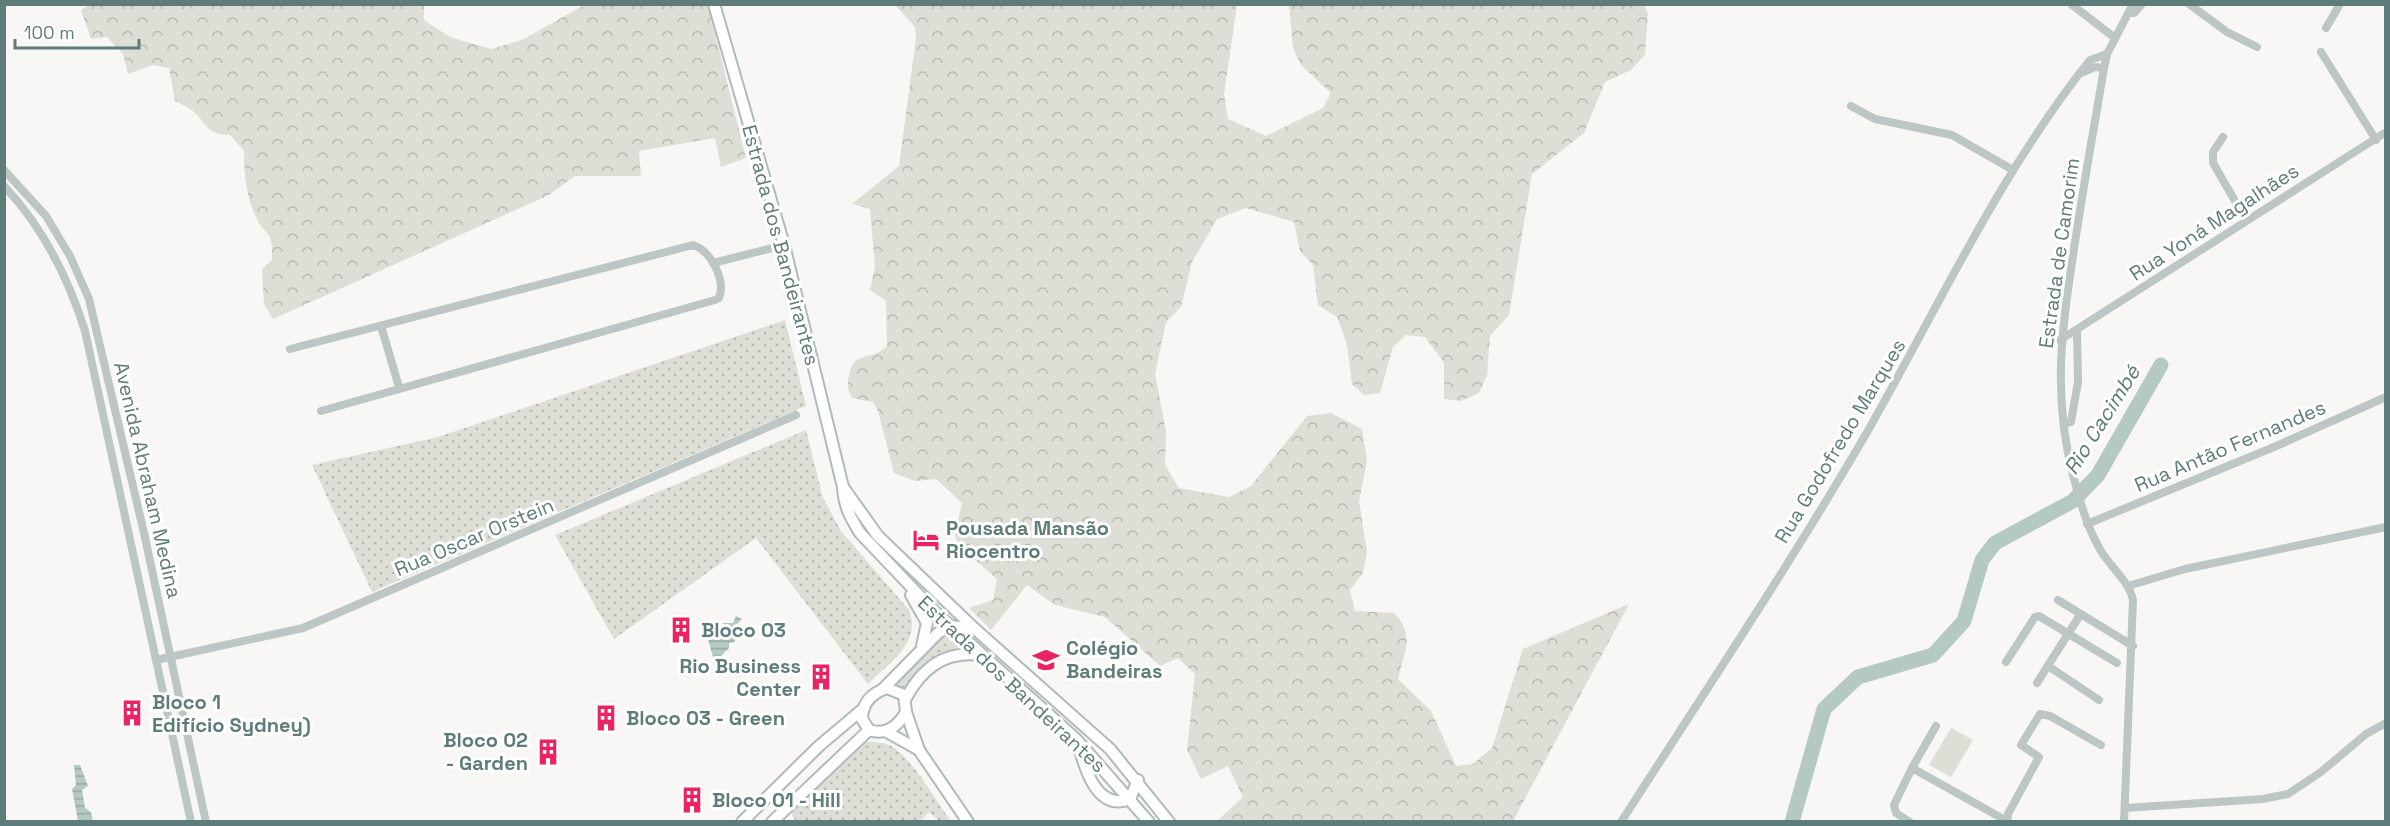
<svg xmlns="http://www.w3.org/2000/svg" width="2390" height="826" viewBox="0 0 2390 826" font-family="'Space Grotesk',sans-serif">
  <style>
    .grass { fill: url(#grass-dots) }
    .forest { fill: url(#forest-crowns) }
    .pitch { fill: #ddded5 }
    .water { fill: url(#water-rules) }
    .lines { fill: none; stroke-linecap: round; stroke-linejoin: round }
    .river { stroke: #b5c9c3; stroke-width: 15 }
    .secondary-casing { stroke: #afbbba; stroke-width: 14 }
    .street { stroke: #bcc6c5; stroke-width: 8 }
    .secondary { stroke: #fff; stroke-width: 10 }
    .labels { text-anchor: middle; stroke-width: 6; stroke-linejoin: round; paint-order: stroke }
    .street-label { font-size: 20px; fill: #5e7c79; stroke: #fff }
    .poi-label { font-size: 20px; font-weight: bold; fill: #5e7c79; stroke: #fff; text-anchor: start }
    .water-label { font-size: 21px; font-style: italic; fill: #5d7c73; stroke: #fff }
  </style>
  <defs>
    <pattern id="grass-dots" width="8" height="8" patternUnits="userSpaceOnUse" patternTransform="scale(1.5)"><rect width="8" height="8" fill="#ddded5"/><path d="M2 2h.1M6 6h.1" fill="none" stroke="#b6b9b2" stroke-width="1.8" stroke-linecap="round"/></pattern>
    <pattern id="forest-crowns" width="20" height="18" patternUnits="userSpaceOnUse" patternTransform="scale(1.5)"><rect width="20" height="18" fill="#ddded5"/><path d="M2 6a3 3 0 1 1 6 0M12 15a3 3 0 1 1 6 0" fill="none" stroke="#b6b9b2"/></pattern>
    <pattern id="water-rules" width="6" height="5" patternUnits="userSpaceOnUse" patternTransform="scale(1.5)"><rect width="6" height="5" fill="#b5c9c3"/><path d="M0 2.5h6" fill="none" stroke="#96a8a3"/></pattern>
  </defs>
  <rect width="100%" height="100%" fill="#f8f7f6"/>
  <g class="grass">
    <path d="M785,320L806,406L372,592L312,465L438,437Z"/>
    <path d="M806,430L823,498L841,531L909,610C922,643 889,663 868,684L756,538L614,639L555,535Z"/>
    <path d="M946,633L967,648C940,652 920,664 906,689L895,683L936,640Z"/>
    <path d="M866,742C875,742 884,742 893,747C914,761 935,800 951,821H939L929,812L920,821H796L792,816L793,809L853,750Z"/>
  </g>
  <g class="forest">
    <path d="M91,4L424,5V20L450,37L491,49L522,40L584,5H708L746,158L721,167L715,138L639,151L641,176H575L549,195L273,319L264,304L262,269L272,260C273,227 267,240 256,217C246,198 244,171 244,151L230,135C204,134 208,124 193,111C188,107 181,104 175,101L169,68L153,65L128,74L123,54L107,37L91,39L81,10Z"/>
    <path d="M895,5H1237L1224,94L1228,119L1266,136L1323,108L1331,93L1301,65L1293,48L1289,5H1644L1648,13L1645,55L1631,70L1605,82L1584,133L1532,174L1509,315L1490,336L1487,375L1479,393L1461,401L1444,399V363L1425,337L1406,335L1393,347L1380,393L1364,395L1352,384L1347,344L1337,317L1318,305L1313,265L1300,251L1294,222L1246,208L1217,219L1192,262L1181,307L1166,322L1155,374L1166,431L1165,465L1179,488L1229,497L1251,486L1307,416L1331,413L1362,429L1367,461L1359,501L1367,552L1363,573L1350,590L1355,611L1394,613C1416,636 1404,652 1398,679L1431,711L1456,766L1473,764L1492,748L1523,649L1629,604L1513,821H1217L1243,797L1228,766L1201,779L1187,750L1195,674L1178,658L1160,666L1105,617L1055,605L1027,585L991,630L969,608L993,600L997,579L958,545L955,534L962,503L936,479L915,481L894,473L878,411L873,402L852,398C847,389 847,385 849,375C854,349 872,362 887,346L886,301L870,290L875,267L870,209L852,204L899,166L916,38L915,27Z"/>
  </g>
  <path class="pitch" d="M1951,728L1973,740L1951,777L1929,765Z"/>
  <g class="water">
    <path d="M736,616L742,619L734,627L737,636L734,642L729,643V648L719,658L713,657L707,636L714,631L726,637L728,632L723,628V623H733Z"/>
    <path d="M74,765H80L88,786L82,790L85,808L91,812L93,821H78L72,789L76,785Z"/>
  </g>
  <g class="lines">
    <path class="river" d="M1792,822L1824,709L1858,677L1933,655L1964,621L1982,560L1995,543L2073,501L2098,475L2161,365"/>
    <g class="secondary-casing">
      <g id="secondary">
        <path d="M714,4L784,245L843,487C844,506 850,517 860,533L935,612L1077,740L1149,822"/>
        <path d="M843,487L878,536L975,629L1110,749L1169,822"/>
        <path d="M911,595L927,623L922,646"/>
        <path d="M887,688L904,695L906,712C898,726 886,736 869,730L862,719C862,703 872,693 887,688Z"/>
        <path d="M883,689L938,633L950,626L975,629"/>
        <path d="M906,698C922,668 946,650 980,655"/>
        <path d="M906,712L919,750L968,822"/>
        <path d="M885,731L919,750"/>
        <path d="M1078,743C1084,766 1096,812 1130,799L1138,780"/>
        <path d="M742,822L819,746L864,708"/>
        <path d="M772,822L869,730"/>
      </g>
    </g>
    <g class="street">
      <path d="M2071,4L2115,38"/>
      <path d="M2189,4L2227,32L2257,47"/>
      <path d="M2130,13H2134L2142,4"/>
      <path d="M2326,28L2340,4"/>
      <path d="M2321,52L2376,140"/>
      <path d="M2081,73L2095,67L2104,68"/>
      <path d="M1851,106L1875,119L1952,135L2013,170"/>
      <path d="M2223,137L2213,152V163L2246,220"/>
      <path d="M4,170L46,216L70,256L89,299L144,533L206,822"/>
      <path d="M4,186C44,228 68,277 85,331L191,822"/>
      <path d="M713,263L784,245"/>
      <path d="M381,326L399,387"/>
      <path d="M2060,340L2386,132"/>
      <path d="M290,349L693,245C711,251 726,280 719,298L715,300L321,411"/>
      <path d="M2064,424L2071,422L2078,382L2077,330"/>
      <path d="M2087,524L2274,447L2386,397"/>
      <path d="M2128,586L2185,569L2386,527"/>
      <path d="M2058,600L2133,646"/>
      <path d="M156,660L303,628L796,415"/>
      <path d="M2006,662L2035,617L2039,616L2117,663"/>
      <path d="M2048,666L2099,700"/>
      <path d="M2037,683L2080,615"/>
      <path d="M1912,768L1936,726"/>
      <path d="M2125,808L2263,799L2288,794L2321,772L2366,734L2386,723"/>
      <path d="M1621,822C1704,693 1789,566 1866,434C1938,308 1999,174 2090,60L2107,54"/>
      <path d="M1910,822L1896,813L1894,805L1912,768L2007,821"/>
      <path d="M2007,822L2008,814L2039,757L2021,745L2040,714L2050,716L2101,745"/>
      <path d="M2124,822L2133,600C2129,581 2111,568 2101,551C2087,528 2080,501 2073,475C2052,394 2062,329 2074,249C2083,188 2094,128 2104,68L2107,54L2133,4"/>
    </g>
    <use href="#secondary" class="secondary"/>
  </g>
  <defs>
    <g id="hotel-bare" transform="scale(2.07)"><path d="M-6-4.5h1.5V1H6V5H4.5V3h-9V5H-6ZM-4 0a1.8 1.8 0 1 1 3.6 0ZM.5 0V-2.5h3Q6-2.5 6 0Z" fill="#eb2362" stroke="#fff" stroke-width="2.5" paint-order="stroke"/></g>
    <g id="building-bare" transform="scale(2.07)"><path d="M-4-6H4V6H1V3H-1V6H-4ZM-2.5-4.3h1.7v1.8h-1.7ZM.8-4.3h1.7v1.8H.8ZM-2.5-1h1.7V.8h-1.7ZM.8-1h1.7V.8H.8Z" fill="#eb2362" stroke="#fff" stroke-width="2.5" paint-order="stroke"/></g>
    <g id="school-bare" transform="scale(2.07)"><path d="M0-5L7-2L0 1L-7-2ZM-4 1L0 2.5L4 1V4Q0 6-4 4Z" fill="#eb2362" stroke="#fff" stroke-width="2.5" paint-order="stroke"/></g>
  </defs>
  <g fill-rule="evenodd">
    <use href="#hotel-bare" x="926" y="540"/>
    <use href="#building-bare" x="681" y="630"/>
    <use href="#school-bare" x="1046" y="660"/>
    <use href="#building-bare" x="821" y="677"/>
    <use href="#building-bare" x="132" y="713"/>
    <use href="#building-bare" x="606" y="718"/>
    <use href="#building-bare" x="548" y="752"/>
    <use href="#building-bare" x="692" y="800"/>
  </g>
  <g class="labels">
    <g class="street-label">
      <text transform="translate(2214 222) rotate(-33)" y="7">Rua Yoná Magalhães</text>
      <text transform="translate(781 245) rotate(75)" y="7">Estrada dos Bandeirantes</text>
      <text transform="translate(2059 253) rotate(-82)" y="7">Estrada de Camorim</text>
      <text transform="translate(1840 441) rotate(-59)" y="7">Rua Godofredo Marques</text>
      <text transform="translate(2230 446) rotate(-23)" y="7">Rua Antão Fernandes</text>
      <text transform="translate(148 480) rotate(77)" y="7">Avenida Abraham Medina</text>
      <text transform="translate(474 537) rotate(-23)" y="7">Rua Oscar Orstein</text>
      <text transform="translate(1012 684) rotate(43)" y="7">Estrada dos Bandeirantes</text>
    </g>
    <g class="poi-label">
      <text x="946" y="535">Pousada Mansão<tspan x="946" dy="23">Riocentro</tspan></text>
      <text x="701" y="637">Bloco 03</text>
      <text x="1066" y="655">Colégio<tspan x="1066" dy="23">Bandeiras</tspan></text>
      <text x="801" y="673" text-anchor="end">Rio Business<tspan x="801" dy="23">Center</tspan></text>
      <text x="152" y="709">Bloco 1<tspan x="152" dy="23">Edifício Sydney)</tspan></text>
      <text x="626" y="725">Bloco 03 - Green</text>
      <text x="528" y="747" text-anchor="end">Bloco 02<tspan x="528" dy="23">- Garden</tspan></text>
      <text x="712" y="807">Bloco 01 - Hill</text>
    </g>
    <g class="water-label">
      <text transform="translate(2102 420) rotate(-58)" y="7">Rio Cacimbé</text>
    </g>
  </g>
  <rect width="2390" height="826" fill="none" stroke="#5e7c79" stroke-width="12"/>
  <path d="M15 39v9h124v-9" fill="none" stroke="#5e7c79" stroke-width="3"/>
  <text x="24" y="39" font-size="18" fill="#5e7c79" stroke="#ffffff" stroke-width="4.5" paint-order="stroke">100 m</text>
</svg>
